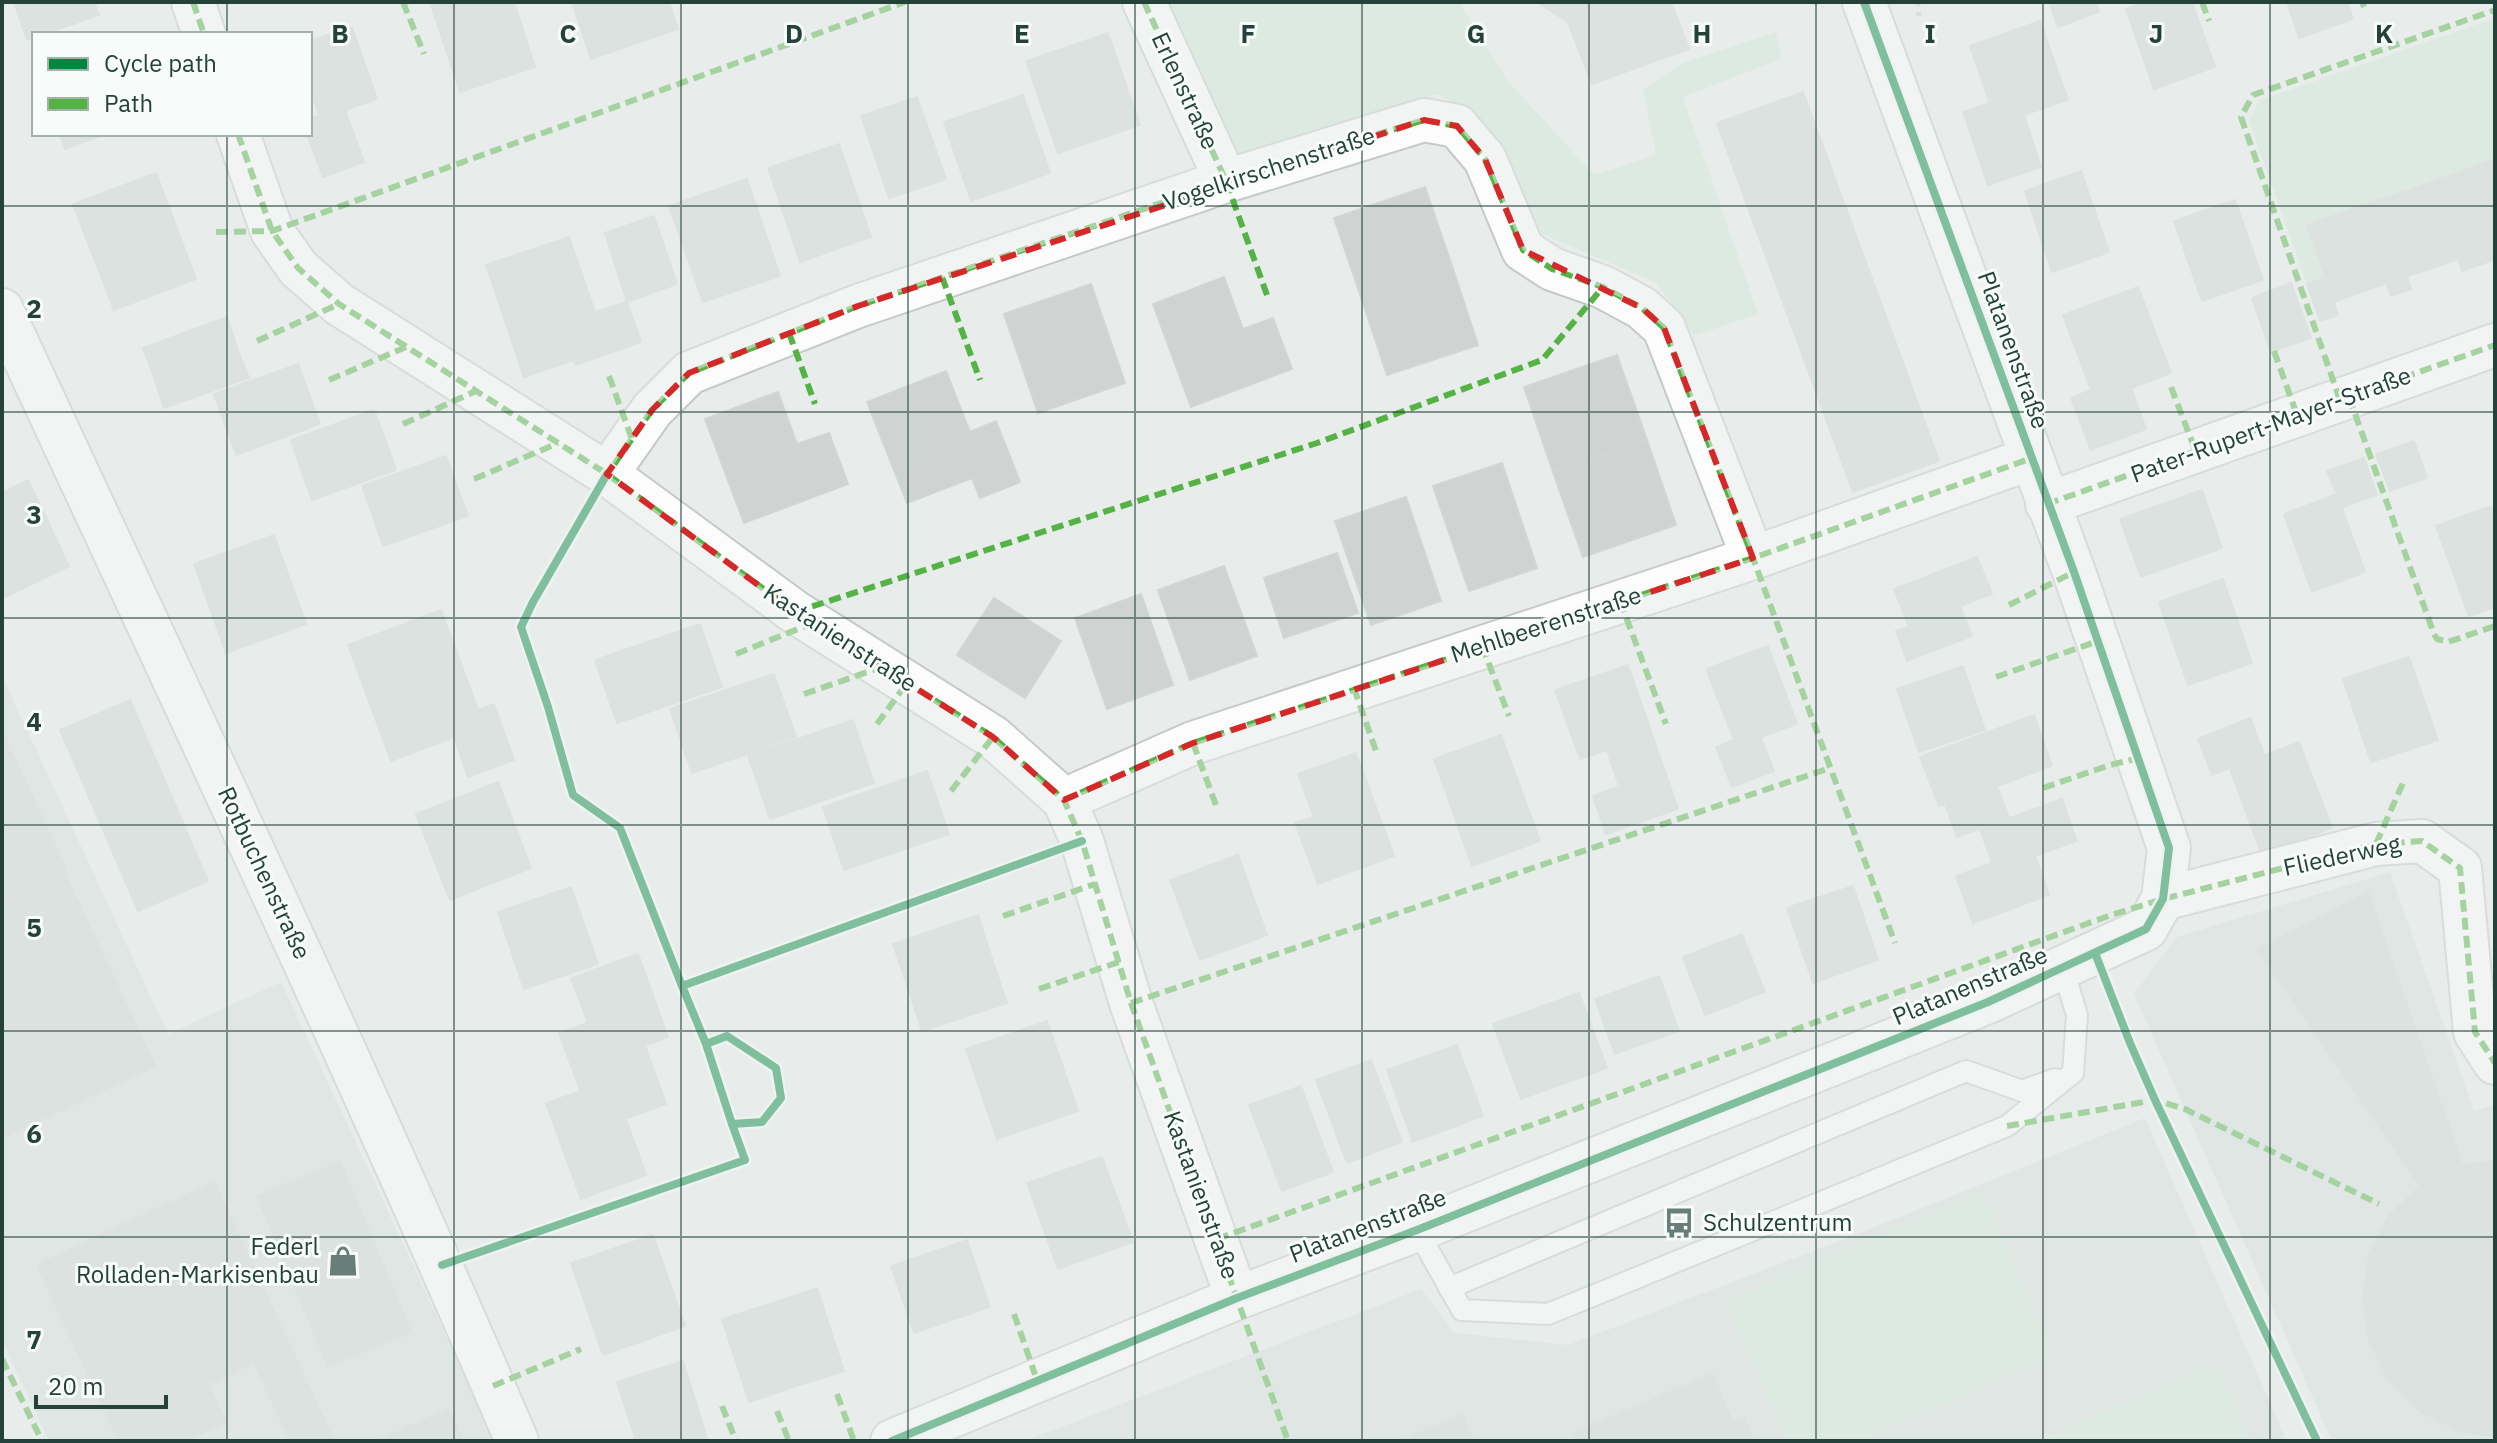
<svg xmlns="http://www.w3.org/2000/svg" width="2497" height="1443" viewBox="0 0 2497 1443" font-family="'IBM Plex Sans',sans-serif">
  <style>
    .built { fill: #d6dedb }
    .green { fill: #d1e6d8 }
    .building { fill: #cfd4d2; stroke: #d1d6d4; stroke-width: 2 }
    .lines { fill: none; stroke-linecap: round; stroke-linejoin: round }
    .lane-casing { stroke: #c5cac8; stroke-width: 24 }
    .street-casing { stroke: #c5cac8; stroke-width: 46 }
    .path { stroke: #c3ccca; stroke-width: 5; stroke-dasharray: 4 6; stroke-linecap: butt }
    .lane { stroke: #fcfcfc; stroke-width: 20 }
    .street { stroke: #fcfcfc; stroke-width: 42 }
    .quiet { stroke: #55b346; stroke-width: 6; stroke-dasharray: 12 6; stroke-linecap: butt }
    .cycleway-casing { stroke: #f7fbf9; stroke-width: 13 }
    .cycleway { stroke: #00873e; stroke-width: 8 }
    .marked { fill: none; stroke: #d62828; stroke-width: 6; stroke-dasharray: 16 10; stroke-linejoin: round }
    .grid { fill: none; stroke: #24423a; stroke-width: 2; stroke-opacity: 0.55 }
    .labels { text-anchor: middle; stroke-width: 6; stroke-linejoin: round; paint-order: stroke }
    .street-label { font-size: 24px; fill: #24423a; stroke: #f7fbf9 }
    .poi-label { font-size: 24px; fill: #24423a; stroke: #f7fbf9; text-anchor: start }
    .grid-label { font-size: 26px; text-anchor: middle; font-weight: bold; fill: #24423a; stroke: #f7fbf9; stroke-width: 6; stroke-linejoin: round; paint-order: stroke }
  </style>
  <rect width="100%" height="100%" fill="#e8edeb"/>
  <g class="built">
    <path d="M2,676L168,1034L281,982L495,1441H49L2,1340Z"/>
    <path d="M2390,872L2474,1111L2495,1105V1441H2332L2134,994L2177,937Z"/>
    <path d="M2145,1118L2287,1441H1025L1421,1289L1454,1333L1568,1345L1860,1233Z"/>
  </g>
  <g class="green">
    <path d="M1157,2H1459L1507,80L1594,175L1656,155L1643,89L1685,62L1776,32L1781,59L1683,97L1758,314L1694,336L1657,283L1542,234L1504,150L1477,114L1436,94L1232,163Z"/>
    <path d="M2495,18V159L2307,225L2325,278L2307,284L2249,121L2260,100Z"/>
    <path d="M1982,1191L2054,1356L1859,1441H1787L1727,1302Z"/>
    <path d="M2217,1363L2250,1441H2036Z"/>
  </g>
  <g class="building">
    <path d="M14,2H94L99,15L44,34H34V37L27,40Z"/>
    <path d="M430,2H514L535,67L460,92Z"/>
    <path d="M572,2H669L678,29L591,59Z"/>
    <path d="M1537,2H1581L1568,22Z"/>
    <path d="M1581,2H1671L1689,49L1592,84L1568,22Z"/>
    <path d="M2049,2H2096L2099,12L2058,27Z"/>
    <path d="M2147,2H2192L2215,67L2154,89L2126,9Z"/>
    <path d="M2287,2H2347L2353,19L2299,38Z"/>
    <path d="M2040,21L2068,100L1997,124L1970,46Z"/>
    <path d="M352,27L377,99L345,110L364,162L323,177L307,134H310V119L319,115L310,89V41Z"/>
    <path d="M1108,33L1140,125L1058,153L1026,61Z"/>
    <path d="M1803,92L1837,184L1751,216L1717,123Z"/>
    <path d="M1023,95L1050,173L971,201L944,122Z"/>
    <path d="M917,97L946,179L889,198L861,116Z"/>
    <path d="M1990,103L1997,124L2024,115L2041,167L1988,185L1963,112Z"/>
    <path d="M60,134H105L65,149Z"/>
    <path d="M839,144L871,237L800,262L768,168Z"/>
    <path d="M2495,159V259L2482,264L2451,175Z"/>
    <path d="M2081,171L2109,252L2052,272L2025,191Z"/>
    <path d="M156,173L196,279L114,310L73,204Z"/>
    <path d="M2451,175L2482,264L2462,271L2458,259L2432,268L2406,191Z"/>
    <path d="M747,179L780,276L703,302L669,206Z"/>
    <path d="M1837,184L1871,276L1785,308L1751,216Z"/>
    <path d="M1425,187L1452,266L1361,297L1334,218Z"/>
    <path d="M2406,191L2432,268L2407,276L2411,289L2391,296L2360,206Z"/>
    <path d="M2235,200L2263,280L2202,301L2174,221Z"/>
    <path d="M2360,206L2387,283L2334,302L2307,225Z"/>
    <path d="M654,216L677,284L627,302L605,233Z"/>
    <path d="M569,237L595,312L627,302L641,342L576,365L574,360L524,377L486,265Z"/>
    <path d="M1452,266L1478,345L1387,375L1361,297Z"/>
    <path d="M1871,276L1905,368L1819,400L1785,308Z"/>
    <path d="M1224,277L1243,329L1273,318L1292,369L1191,407L1153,304Z"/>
    <path d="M2325,278L2338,315L2320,321L2307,284Z"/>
    <path d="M2291,283L2311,338L2271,352L2252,298Z"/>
    <path d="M1091,284L1125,383L1038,413L1004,314Z"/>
    <path d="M2138,287L2171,373L2131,388L2146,429L2091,450L2071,398L2091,390L2063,315Z"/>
    <path d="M227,317L237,348L154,377L143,348Z"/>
    <path d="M237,348L249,378L164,408L154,377Z"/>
    <path d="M1617,355L1647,440L1553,472L1524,387Z"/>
    <path d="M298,364L309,394L225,424L214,394Z"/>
    <path d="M1905,368L1939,461L1853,492L1819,400Z"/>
    <path d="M946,371L970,432L996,421L1020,482L980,498L972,478L907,503L867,402Z"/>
    <path d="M778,392L797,444L829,433L848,484L744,523L705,419Z"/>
    <path d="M309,394L320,424L236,455L225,424Z"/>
    <path d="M374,410L385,439L301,470L291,440Z"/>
    <path d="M385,439L396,470L312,500L301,470Z"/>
    <path d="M1647,440L1676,525L1583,557L1553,472Z"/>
    <path d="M2414,441L2427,478L2390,491L2376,454Z"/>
    <path d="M446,456L457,486L373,516L362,486Z"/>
    <path d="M2364,458L2377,495L2342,507L2327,471Z"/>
    <path d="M1502,463L1537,568L1469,591L1433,486Z"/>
    <path d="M28,480L69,566L6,597L2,588V493Z"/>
    <path d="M457,486L468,516L383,546L373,516Z"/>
    <path d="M2202,490L2222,548L2141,577L2120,519Z"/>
    <path d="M2337,494L2365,572L2312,592L2284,514Z"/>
    <path d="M1406,497L1441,601L1371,625L1335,521Z"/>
    <path d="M2491,506L2495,517V607L2469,616L2436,526Z"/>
    <path d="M274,535L290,580L210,608L194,564Z"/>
    <path d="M1337,553L1358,613L1284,638L1264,578Z"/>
    <path d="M1977,557L1992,594L1960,606L1972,636L1907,661L1896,631L1909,627L1894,589Z"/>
    <path d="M1224,566L1257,656L1190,680L1158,590Z"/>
    <path d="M2223,579L2252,663L2188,685L2159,602Z"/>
    <path d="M290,580L306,624L226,653L210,608Z"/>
    <path d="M1141,594L1173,685L1107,709L1075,618Z"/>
    <path d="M994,598L1061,641L1025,698L957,655Z"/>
    <path d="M441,610L463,669L370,704L348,645Z"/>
    <path d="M700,624L722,687L617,723L595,660Z"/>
    <path d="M1768,646L1797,724L1761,737L1774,771L1732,787L1716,747L1734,740L1706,669Z"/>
    <path d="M2409,657L2438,740L2371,762L2343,679Z"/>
    <path d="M1628,665L1678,809L1606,834L1593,796L1619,786L1607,750L1580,759L1555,690Z"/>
    <path d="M1963,666L1985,730L1919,752L1897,689Z"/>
    <path d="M463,669L484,726L391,761L370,704Z"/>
    <path d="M774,674L796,737L692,773L670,709Z"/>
    <path d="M130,700L208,881L138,911L60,730Z"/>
    <path d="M494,704L514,760L468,777L454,737L484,726L478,710Z"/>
    <path d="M2034,715L2052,766L1997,786L2009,818L1957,837L1945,804L1939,806L1920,757Z"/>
    <path d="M2250,718L2264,754L2212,775L2198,739Z"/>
    <path d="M853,720L874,783L770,819L748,756Z"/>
    <path d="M2,731L67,871L2,901Z"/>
    <path d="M1501,735L1540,841L1472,866L1434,759Z"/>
    <path d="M2299,742L2332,828L2262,855L2230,769Z"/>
    <path d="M1356,753L1394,856L1318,884L1295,823L1314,817L1298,774Z"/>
    <path d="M927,771L949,834L844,870L823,807Z"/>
    <path d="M498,782L531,868L450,900L416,814Z"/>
    <path d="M2062,799L2077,841L2035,856L2049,895L1973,923L1956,876L1992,863L1980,829Z"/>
    <path d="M1238,855L1267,935L1200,960L1170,880Z"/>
    <path d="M64,872L155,1066L2,1138V901Z"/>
    <path d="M1853,886L1878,960L1813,983L1787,908Z"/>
    <path d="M571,887L598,964L524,989L498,912Z"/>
    <path d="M2368,892L2462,1165L2439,1174L2420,1186L2258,950Z"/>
    <path d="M978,915L992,959L908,988L893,944Z"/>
    <path d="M1742,934L1765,992L1705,1015L1683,957Z"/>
    <path d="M638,954L668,1037L645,1046L631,1007L588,1023L571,978Z"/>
    <path d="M992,959L1007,1003L922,1031L908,988Z"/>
    <path d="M1659,976L1679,1031L1615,1054L1595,999Z"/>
    <path d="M1579,993L1607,1068L1521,1099L1493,1024Z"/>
    <path d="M631,1007L666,1104L595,1130L559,1033Z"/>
    <path d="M1047,1021L1078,1111L997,1139L966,1049Z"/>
    <path d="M1457,1045L1483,1116L1413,1142L1387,1070Z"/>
    <path d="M1371,1060L1402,1142L1347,1163L1316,1080Z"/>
    <path d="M1301,1086L1333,1172L1282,1191L1249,1105Z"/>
    <path d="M581,1091L595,1130L626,1119L646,1175L581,1199L546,1103Z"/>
    <path d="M1102,1157L1133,1242L1058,1269L1027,1183Z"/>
    <path d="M2495,1161V1437L2457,1430L2418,1410L2388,1379L2369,1340L2363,1297L2369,1254L2389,1216L2420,1186L2439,1174L2462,1165Z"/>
    <path d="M340,1162L411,1332L328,1366L257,1196Z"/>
    <path d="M214,1182L290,1346L113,1428L37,1265Z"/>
    <path d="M653,1235L685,1326L603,1355L571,1263Z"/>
    <path d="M967,1240L990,1307L914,1333L891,1266Z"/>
    <path d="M817,1288L844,1371L796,1386L770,1304Z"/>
    <path d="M770,1304L796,1386L749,1402L722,1319Z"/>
    <path d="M290,1346L334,1441H291L254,1363Z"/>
    <path d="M683,1361L708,1441H636L617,1382Z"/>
    <path d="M1712,1374L1733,1423L1744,1418L1754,1441H1578L1575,1433Z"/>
    <path d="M208,1384L226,1422L186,1441H120L113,1428Z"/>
    <path d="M448,1409L463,1441H378Z"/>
    <path d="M1462,1415L1473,1441H1400Z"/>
  </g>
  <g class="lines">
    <g class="lane-casing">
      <g id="lane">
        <path d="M1417,1230L1462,1310L1548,1314L1612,1288L2007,1126L2073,1073L2077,1015L2063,969"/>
        <path d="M1449,1288L1966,1071L2022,1091L2055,1079"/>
      </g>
    </g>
    <g class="street-casing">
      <g id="street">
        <path d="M193,2L204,34"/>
        <path d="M1144,2L1226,181"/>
        <path d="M238,134L272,231L298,268L339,304L607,474L795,612L993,737L1064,800L1082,841L1131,1003L1237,1298"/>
        <path d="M2,310C176,686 354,1060 517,1441"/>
        <path d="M607,474L652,410L689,373L858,306L1226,181L1424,120L1457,126L1485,159L1523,250L1552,269L1603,287L1642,308L1664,328L1753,558"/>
        <path d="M2047,504L2495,345"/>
        <path d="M1064,800L1193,743L1753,558L2032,458"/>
        <path d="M2163,899L2376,844L2422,841L2460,868L2475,1032L2495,1063"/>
        <path d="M892,1441L1237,1298L1417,1230L1988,1002L2146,929L2163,899L2169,848L2074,572L1864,2"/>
      </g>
    </g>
    <g class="path">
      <path d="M1814,2L1823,8"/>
      <path d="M1918,2L1919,17"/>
    </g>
    <use href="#lane" class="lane"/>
    <use href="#street" class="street"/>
    <g class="quiet">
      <path d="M193,2L204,34"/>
      <path d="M403,2L424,54"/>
      <path d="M1144,2L1226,181L1267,295"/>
      <path d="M2202,2L2209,21"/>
      <path d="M2362,2L2364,7"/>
      <path d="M238,134L272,231L298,268L339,304L607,474L795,612L993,737L1064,800L1082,841L1131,1003L1288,1441"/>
      <path d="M216,232L272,231L905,2"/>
      <path d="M942,277L980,380"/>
      <path d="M789,333L815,404"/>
      <path d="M257,341L339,304"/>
      <path d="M2274,351L2297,415"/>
      <path d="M609,376L632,439"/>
      <path d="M329,380L406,347"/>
      <path d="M2171,387L2196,452"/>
      <path d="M2349,397L2434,634L2437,639L2448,642L2495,626"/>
      <path d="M2340,400L2241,117L2253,95L2495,10"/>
      <path d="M403,424L476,391"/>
      <path d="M474,479L558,443"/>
      <path d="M604,479L652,410L689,373L858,306L1226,181L1424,120L1457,126L1485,159L1523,250L1552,269L1603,287L1642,308L1664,328L1753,558L1895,943"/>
      <path d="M2047,504L2495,345"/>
      <path d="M1620,601L1666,724"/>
      <path d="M2009,605L2074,572"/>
      <path d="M795,612L1317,443L1542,360L1603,287"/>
      <path d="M1482,646L1509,716"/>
      <path d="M736,654L813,623"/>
      <path d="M1996,677L2098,641"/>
      <path d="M1354,688L1377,754"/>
      <path d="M804,694L882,667"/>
      <path d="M877,724L907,683"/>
      <path d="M1193,743L1217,808"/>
      <path d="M2043,788L2110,765L2139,758"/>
      <path d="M951,791L993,737"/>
      <path d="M1064,800L1193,743L1753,558L2032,458"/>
      <path d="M2376,844L2403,783"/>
      <path d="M1003,916L1095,884"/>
      <path d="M1039,989L1119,962"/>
      <path d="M1131,1003L1830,768"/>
      <path d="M2007,1126L2155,1100L2185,1109L2379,1204"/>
      <path d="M1217,1239L2111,915L2163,899L2376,844L2422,841L2460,868L2475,1032L2495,1063"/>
      <path d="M1014,1314L1037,1380"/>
      <path d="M2,1359L42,1441"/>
      <path d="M493,1386L581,1349"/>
      <path d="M837,1394L854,1441"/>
      <path d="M722,1406L736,1441"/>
      <path d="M777,1411L789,1441"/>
    </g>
    <g class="cycleway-casing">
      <g id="cycleway">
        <path d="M607,474L533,602L521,627L548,707L573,795L620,828L682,986"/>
        <path d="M2095,953L2130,1043L2155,1100L2317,1441"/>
        <path d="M706,1044L727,1036L776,1068L781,1098L762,1122L732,1124L706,1044L682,986L1082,841"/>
        <path d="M442,1265L745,1160L732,1124"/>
        <path d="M892,1441L1237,1298L1417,1230L1988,1002L2146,929L2163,899L2169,848L2074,572L1864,2"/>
      </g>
    </g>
    <use href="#cycleway" class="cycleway"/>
  </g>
  <path d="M0 0H2497V1443H0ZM1424,120L1457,126L1485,159L1523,250L1642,308L1664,328L1753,558L1193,743L1064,800L993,737L795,612L607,474L652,410L689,373L858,306Z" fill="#e8edeb" fill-opacity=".55" fill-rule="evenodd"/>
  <path class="marked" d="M1424,120L1457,126L1485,159L1523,250L1642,308L1664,328L1753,558L1193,743L1064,800L993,737L795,612L607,474L652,410L689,373L858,306Z"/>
  <path class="grid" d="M227,2V34M454,2V1441M681,2V1441M908,2V1441M1135,2V1441M1362,2V1441M1589,2V1441M1816,2V1441M2043,2V1441M2270,2V1441M227,134V1441M2,206H2495M2,412H2495M2,618H2495M2,825H2495M2,1031H2495M2,1237H2495"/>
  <defs>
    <g id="bus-bare" transform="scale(2.4)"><path d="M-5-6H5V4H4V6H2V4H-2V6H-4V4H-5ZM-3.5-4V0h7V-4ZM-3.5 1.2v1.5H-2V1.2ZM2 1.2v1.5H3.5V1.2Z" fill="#697e78" stroke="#f7fbf9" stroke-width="2.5" paint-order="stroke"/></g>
    <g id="shop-bare" transform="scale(2.4)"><path d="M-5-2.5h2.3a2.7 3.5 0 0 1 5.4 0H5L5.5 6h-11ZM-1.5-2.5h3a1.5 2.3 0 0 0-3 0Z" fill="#697e78" stroke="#f7fbf9" stroke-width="2.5" paint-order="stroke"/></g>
  </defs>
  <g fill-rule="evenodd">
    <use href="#bus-bare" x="1679" y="1223"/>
    <use href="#shop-bare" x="343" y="1261"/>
  </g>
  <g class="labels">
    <g class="street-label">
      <text transform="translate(1185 91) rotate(65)" y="8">Erlenstraße</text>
      <text transform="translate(1269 169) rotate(-18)" y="8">Vogelkirschenstraße</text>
      <text transform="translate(2013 350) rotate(70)" y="8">Platanenstraße</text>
      <text transform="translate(2271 425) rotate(-20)" y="8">Pater-Rupert-Mayer-Straße</text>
      <text transform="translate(1546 625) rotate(-18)" y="8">Mehlbeerenstraße</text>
      <text transform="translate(840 638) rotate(33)" y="8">Kastanienstraße</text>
      <text transform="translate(2342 856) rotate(-12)" y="8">Fliederweg</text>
      <text transform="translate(264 873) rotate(65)" y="8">Rotbuchenstraße</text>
      <text transform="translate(1970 986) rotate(-23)" y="8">Platanenstraße</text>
      <text transform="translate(1201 1195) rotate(70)" y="8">Kastanienstraße</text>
      <text transform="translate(1368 1226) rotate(-21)" y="8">Platanenstraße</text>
    </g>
    <g class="poi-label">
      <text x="1703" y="1231">Schulzentrum</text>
      <text x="319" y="1255" text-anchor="end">Federl<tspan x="319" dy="28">Rolladen-Markisenbau</tspan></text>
    </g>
  </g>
  <g class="grid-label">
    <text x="340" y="43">B</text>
    <text x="568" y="43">C</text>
    <text x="794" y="43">D</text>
    <text x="1022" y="43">E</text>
    <text x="1248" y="43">F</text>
    <text x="1476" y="43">G</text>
    <text x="1702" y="43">H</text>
    <text x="1930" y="43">I</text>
    <text x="2156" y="43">J</text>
    <text x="2384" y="43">K</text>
    <text x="34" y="318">2</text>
    <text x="34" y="524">3</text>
    <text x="34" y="731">4</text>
    <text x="34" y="937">5</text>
    <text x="34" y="1143">6</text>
    <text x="34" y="1349">7</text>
  </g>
  <rect width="2497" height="1443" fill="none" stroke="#24423a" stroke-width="8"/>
  <rect x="32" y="32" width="280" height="104" fill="#f7fbf9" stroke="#a3b1ad" stroke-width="2"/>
  <rect x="48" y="58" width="40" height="12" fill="#00873e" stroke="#a3b1ad" stroke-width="2"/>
  <text x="104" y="72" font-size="24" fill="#24423a">Cycle path</text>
  <rect x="48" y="98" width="40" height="12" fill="#55b346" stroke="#a3b1ad" stroke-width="2"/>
  <text x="104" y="112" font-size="24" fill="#24423a">Path</text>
  <path d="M36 1395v12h130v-12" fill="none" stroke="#24423a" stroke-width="4"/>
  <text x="48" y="1395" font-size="24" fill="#24423a" stroke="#f7fbf9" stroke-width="6" paint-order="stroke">20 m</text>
</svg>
